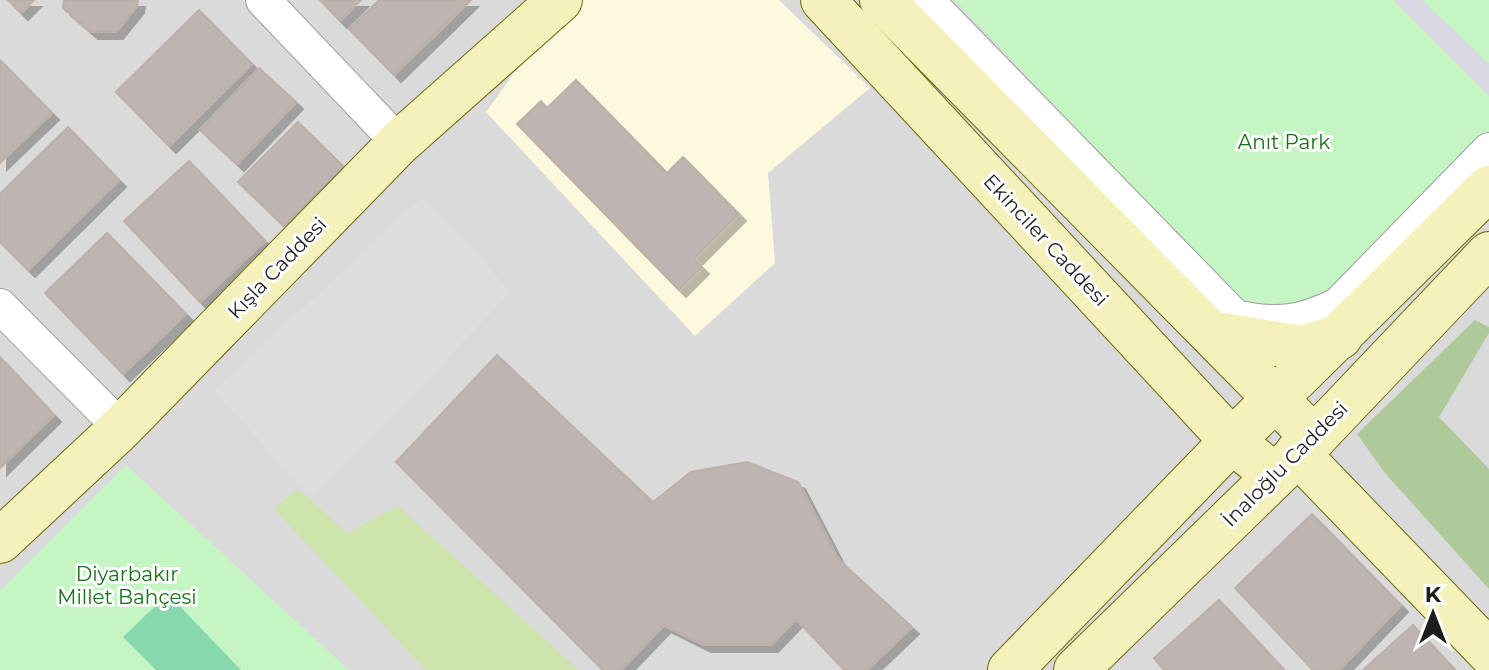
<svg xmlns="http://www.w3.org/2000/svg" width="1489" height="670" viewBox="0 0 1489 670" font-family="Montserrat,sans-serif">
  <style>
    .residential { fill: #dbdada }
    .education { fill: #fcf9de }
    .grass { fill: #cee4ad }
    .forest { fill: #aeca9b }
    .park { fill: #c5f5c3 }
    .pitch { fill: #87d7af }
    .parking { fill: #ddd }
    .plaza { fill: #d8d9e3 }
    .building { fill: #beb4b1; stroke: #beafa7; stroke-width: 2; filter: url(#shadow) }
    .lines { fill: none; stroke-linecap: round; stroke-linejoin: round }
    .street-casing { stroke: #9e9e9e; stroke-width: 36 }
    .secondary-casing { stroke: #6b6b0d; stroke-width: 46 }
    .street { stroke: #fff; stroke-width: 34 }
    .secondary { stroke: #f4f1bb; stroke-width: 44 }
    .labels { text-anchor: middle; stroke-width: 6; stroke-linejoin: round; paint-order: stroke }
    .park-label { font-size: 20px; fill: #167314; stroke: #fff }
    .street-label { font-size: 20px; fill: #1d1d1d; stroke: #fff }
  </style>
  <defs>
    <filter id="shadow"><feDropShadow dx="7" dy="7" stdDeviation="0" flood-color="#0004"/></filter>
  </defs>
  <rect width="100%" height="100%" fill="#ede9e4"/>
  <rect class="residential" x="0" y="0" width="1489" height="670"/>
  <path class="education" d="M567,0H779L870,88L768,173L775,263L695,336L486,112Z"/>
  <path class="grass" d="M299,489L347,533L398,506L579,670H426L273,508Z"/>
  <path class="forest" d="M1475,320L1489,327V333L1439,417L1489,469V589L1385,473L1357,434Z"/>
  <g class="park">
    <path d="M955,0H1489V133L1331,297L1287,316L1234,297Z"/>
    <path d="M126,465L349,670H0V591Z"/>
  </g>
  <path class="pitch" d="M168,594L241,670H156L123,637Z"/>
  <path class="parking" d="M423,197L511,292L312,497L214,391Z"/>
  <path class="plaza" d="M1393,0H1422L1489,64V96Z"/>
  <g class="building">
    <path d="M8,0H34L21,13Z"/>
    <path d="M64,0H138L137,6L116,32H91L63,8Z"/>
    <path d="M320,0H361L340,21Z"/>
    <path d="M379,0H471L394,75L349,29Z"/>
    <path d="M199,10L252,64L169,146L116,92Z"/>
    <path d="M0,60L52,113L0,163Z"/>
    <path d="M259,68L296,102L237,164L200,130Z"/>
    <path d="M576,80L667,173L683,157L739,214L694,259L702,267L679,290L517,124L541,101L547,108Z"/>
    <path d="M298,122L343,166L284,226L238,182Z"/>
    <path d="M68,127L119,180L28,270L0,242V194Z"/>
    <path d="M189,161L265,241L200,302L124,221Z"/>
    <path d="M107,233L186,314L123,374L45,293Z"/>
    <path d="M497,355L653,502L691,472L747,462L798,482L838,559L912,627L867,670H844L796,619L771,645H704L664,625L621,670H603L396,462Z"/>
    <path d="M0,357L54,415L0,468Z"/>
    <path d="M1312,514L1401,605L1339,670H1313L1235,588Z"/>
    <path d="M1219,600L1284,670H1164L1154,658Z"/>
    <path d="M1413,625L1455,670H1363Z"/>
  </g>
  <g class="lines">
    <g class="street-casing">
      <g id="street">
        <path d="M263,0L399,143"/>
        <path d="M926,0L1235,317C1277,326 1298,324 1338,305L1489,150"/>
        <path d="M0,306L121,428"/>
      </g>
    </g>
    <g class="secondary-casing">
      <g id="secondary">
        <path d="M823,0L1232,441L1274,475"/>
        <path d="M882,0L1314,438"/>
        <path d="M1211,333L1301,348L1340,337"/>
        <path d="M1297,453L1489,652"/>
        <path d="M0,541L121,428L399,143L560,0"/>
        <path d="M1010,670L1232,441L1489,188"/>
        <path d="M1076,670L1314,438L1489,254"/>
      </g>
    </g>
    <use href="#street" class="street"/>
    <use href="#secondary" class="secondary"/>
  </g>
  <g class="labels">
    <g class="park-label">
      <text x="1284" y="149">Anıt Park</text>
      <text x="127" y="581">Diyarbakır<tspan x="127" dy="23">Millet Bahçesi</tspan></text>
    </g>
    <g class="street-label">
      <text transform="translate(1046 240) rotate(47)" y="7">Ekinciler Caddesi</text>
      <text transform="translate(277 268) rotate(-46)" y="7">Kışla Caddesi</text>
      <text transform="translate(1285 464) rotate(-45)" y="7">İnaloğlu Caddesi</text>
    </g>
  </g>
  <g transform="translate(1433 614)" stroke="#ffffff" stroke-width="6" paint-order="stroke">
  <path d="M0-6L14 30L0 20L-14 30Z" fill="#1d1d1d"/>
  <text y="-12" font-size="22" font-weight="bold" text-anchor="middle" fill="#1d1d1d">K</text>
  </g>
</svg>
